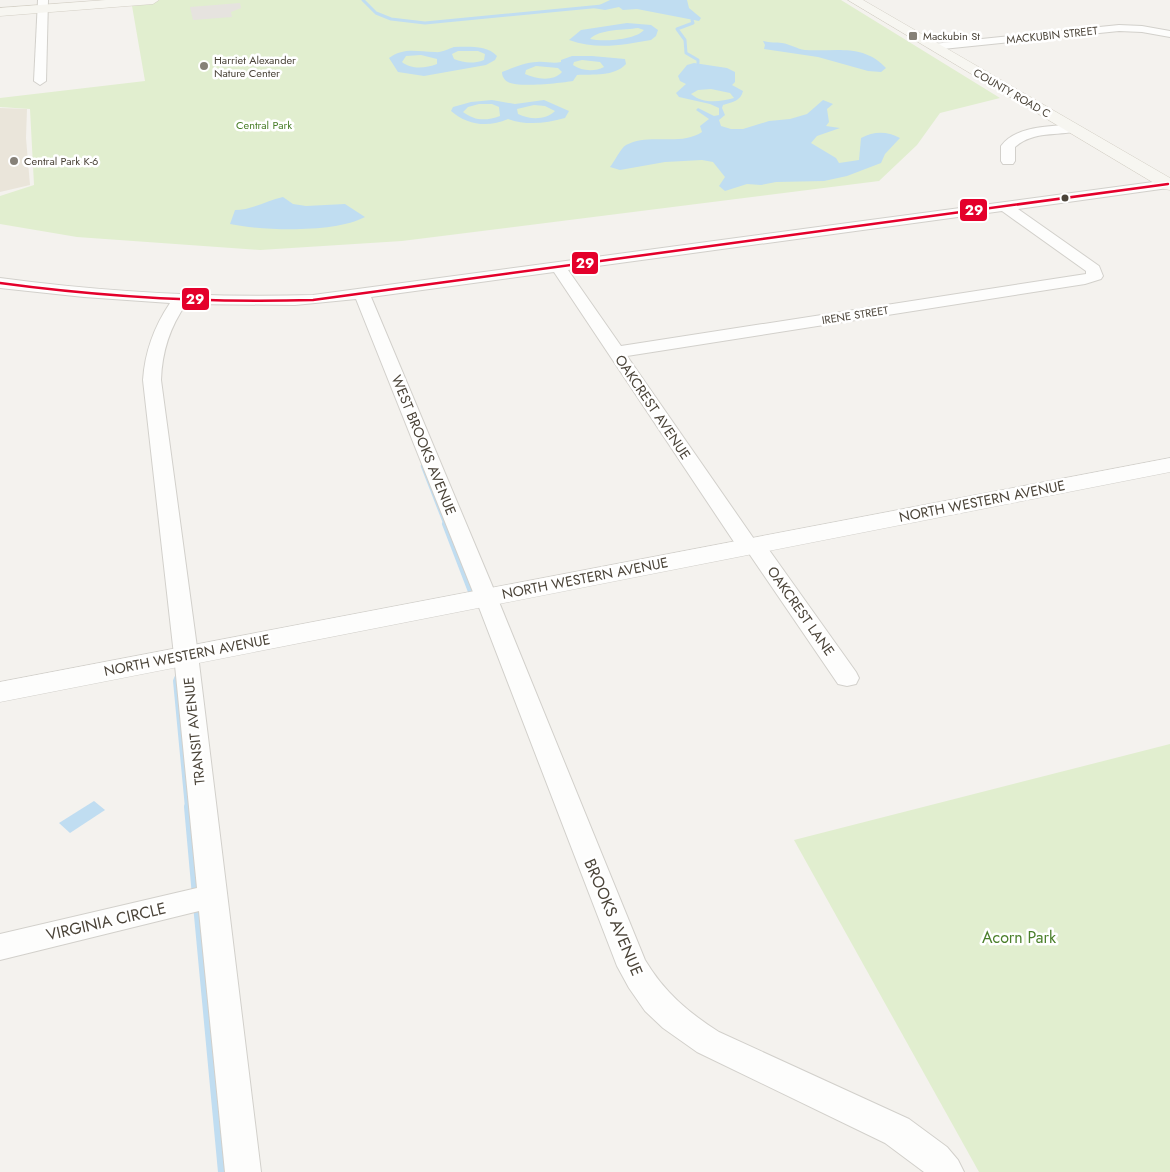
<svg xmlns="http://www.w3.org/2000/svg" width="1170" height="1172" viewBox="0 0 1170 1172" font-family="Jost,sans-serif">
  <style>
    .education { fill: #eae5da }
    .green { fill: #e1eecf }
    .parking { fill: #e6e3df }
    .water { fill: #c0ddf1; fill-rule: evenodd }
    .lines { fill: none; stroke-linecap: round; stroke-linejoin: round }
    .stream-far3 { stroke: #c0ddf1; stroke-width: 3 }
    .stream-far2 { stroke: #c0ddf1; stroke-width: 4.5 }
    .stream-far1 { stroke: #c0ddf1; stroke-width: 6 }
    .stream { stroke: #c0ddf1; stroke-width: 8 }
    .minor-casing { stroke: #d2d0cb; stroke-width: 2 }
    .tertiary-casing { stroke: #d2d0cb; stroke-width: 1 }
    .secondary-casing { stroke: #d3cfc5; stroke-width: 1 }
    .minor { fill: #fdfdfc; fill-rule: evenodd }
    .tertiary { fill: #fdfdfc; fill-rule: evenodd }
    .secondary { fill: #f7f6f1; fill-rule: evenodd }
    .bus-1-casing { stroke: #fff; stroke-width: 5 }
    .bus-1 { stroke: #e4002b; stroke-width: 2.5 }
    .poi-dot { fill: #868178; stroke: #fff; stroke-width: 2 }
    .bus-dot { fill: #4b4439; stroke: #fff; stroke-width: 2 }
    .labels { text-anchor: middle; stroke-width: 5; stroke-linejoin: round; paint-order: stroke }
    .far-street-label { font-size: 11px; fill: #4b4439; stroke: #fff }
    .far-poi-label { font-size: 11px; fill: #4b4439; stroke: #fff; text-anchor: start }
    .far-park-label { font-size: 11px; fill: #4a7f2a; stroke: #fff }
    .street-label { font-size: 14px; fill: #4b4439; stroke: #fff }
    .near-street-label { font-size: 16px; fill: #4b4439; stroke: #fff }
    .near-park-label { font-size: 16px; fill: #4a7f2a; stroke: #fff }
    .line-badge { stroke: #fff; stroke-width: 2 }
    .badge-label { font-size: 14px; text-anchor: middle; font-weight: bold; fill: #fff }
  </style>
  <rect width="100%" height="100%" fill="#f4f2ee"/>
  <path class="education" d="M0,108L27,109L26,138L30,185L0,192Z"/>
  <g class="green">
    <path d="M131,0H841L1000,98L940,113L917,145L879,181L402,241L260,250L77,237L0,224V196L34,185L30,109L0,107V98L145,81Z"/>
    <path d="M1170,744V1172H979L794,840Z"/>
  </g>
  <path class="parking" d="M240,3L241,8L231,12L232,17L193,20L190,7Z"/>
  <g class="water">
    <path d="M610,0H687L689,8L701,18L699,21L637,9L623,10L619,7L605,10L593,8Z"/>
    <path d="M627,23L651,25L658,30L656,36L651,40C623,45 597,50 569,40L581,30ZM638,28L644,30C635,40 603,42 590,39C599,29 625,30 638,28Z"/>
    <path d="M763,41C770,43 776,42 782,43C790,44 797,49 805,50C835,52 863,43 886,68L881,72L868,71L818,57L764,49L765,45Z"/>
    <path d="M454,47C468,47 487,45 497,56L495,60L486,65L424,76L398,72L389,58C405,47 417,52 435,52C441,53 448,49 454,47ZM458,51H478L485,54L484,60C473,64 464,63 454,59L452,54ZM421,55L437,59V64C426,68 412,70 402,62L406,56Z"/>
    <path d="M572,56H592L625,59L626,64C614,77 593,74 577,75L573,81C561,83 518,88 508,82C504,80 502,76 502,72C513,68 525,62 537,62C545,61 553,64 561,62V60ZM582,60L600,62L604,67C594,72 582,71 573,65L574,62ZM536,66L558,68L562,72C553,82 536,79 525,74L526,70Z"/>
    <path d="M694,63L727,68L735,72V82L732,85L743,91C741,101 732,102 723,105L722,108L725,115L719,120L721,126L731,129H743L769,121L790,119L807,114L823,100L833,104L827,109L829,122L826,126L840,128L817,136L811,143L836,158L839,163L859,160L861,138C874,131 887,131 900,138L885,154L881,163L847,176L824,181L776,182L761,185L747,184L725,191L719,186L725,177L713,162L702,160L665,162L620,170L610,167C615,161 620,149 626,145C650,132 679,147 702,132L700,126L709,119L696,110L698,108L714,116L719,115V108L710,104L679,97L676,93L686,84L680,81L678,76L687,65ZM711,89L730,93L734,98C720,102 703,104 691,94L698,90Z"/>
    <path d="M492,100L515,104L544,100L569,111L565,118C546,123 528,126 508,119C488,128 467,125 451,111L453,107L471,102ZM479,104H492L499,107L500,116C486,121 475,121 463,112L468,107ZM534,105L545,106L555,111C546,120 530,120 518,114L517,109Z"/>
    <path d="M283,197L293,204L306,206L345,204L365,217C335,233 264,231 230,224L235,210C251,210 266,201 283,197Z"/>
    <path d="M94,801L105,810L70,833L59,823Z"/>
  </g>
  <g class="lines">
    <g class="stream-far3">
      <path d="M363,0L376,13L391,19L425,23L602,6"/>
      <path d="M692,20L693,23L677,29L685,40L686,53L698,60V63"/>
    </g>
    <path class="stream-far2" d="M423,466L446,525"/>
    <g class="stream-far1">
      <path d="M445,524L473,597"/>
      <path d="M179,674L176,681L188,808"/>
    </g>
    <g class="stream">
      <path d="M188,807L196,896"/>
      <path d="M197,905L222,1172"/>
    </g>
    <g class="minor-casing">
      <g id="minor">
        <path d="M38,0H48L46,81L40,85L34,81Z"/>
        <path d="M1119,25L1142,26L1170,31V37L1142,32L1119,31L933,50L928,47L933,44Z"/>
        <path d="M1074,124L1080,128L1078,131C1056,136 1033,131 1015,147V161L1013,164H1003L1001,161V146C1017,125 1050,127 1074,124Z"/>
        <path d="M1168,180H1170V188H1168L1018,209L1099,266L1103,276L1101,279L1085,284L627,356L754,539L762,540L856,672L859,678L856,684L847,686L838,684L748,552L740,551L554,272L371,297L497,597L645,960C664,992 689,1013 719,1032L909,1119L947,1147L958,1160L964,1172H924L885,1143L697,1052L663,1028L645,1011L629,988L617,966L475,597L356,299L295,305L186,304C170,327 162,351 161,380L198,655L261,1172H225L199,911L0,960V934L197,888L174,655L143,380C145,351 154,327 170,303L84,297L0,288V278C103,292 209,298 313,295ZM1002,211L1086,271V274L621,346L568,270Z"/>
      </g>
    </g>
    <g class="tertiary-casing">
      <path id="tertiary" d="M1170,458V472L0,702V682Z"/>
    </g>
    <g class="secondary-casing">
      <g id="secondary">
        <path d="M106,0H159L153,4L0,16V8Z"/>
        <path d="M848,0H863L1170,178V190L1164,189Z"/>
      </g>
    </g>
    <use href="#minor" class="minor"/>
    <use href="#tertiary" class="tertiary"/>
    <use href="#secondary" class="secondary"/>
    <g class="bus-1-casing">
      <path id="bus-1" d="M0,283C103,297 209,303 313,300L1168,184"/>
    </g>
    <use href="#bus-1" class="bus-1"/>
  </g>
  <g class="poi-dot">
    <rect x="908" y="31" width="10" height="10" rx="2.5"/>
    <circle cx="204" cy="66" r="5"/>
    <circle cx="14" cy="161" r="5"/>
  </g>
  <circle class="bus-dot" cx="1065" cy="198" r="4.5"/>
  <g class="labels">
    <g class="far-street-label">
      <text transform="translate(1052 35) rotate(-6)" y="4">MACKUBIN STREET</text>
      <text transform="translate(1012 93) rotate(30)" y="4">COUNTY ROAD C</text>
      <text transform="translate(855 315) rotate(-9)" y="4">IRENE STREET</text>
    </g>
    <g class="far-poi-label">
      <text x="923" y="40">Mackubin St</text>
      <text x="214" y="64">Harriet Alexander<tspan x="214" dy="13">Nature Center</tspan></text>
      <text x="24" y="165">Central Park K-6</text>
    </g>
    <g class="far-park-label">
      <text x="264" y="129">Central Park</text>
    </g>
    <g class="street-label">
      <text transform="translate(653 407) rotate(56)" y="5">OAKCREST AVENUE</text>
      <text transform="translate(424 445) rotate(68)" y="5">WEST BROOKS AVENUE</text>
      <text transform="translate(982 501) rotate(-11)" y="5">NORTH WESTERN AVENUE</text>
      <text transform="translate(585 578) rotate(-11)" y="5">NORTH WESTERN AVENUE</text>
      <text transform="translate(801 611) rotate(55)" y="5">OAKCREST LANE</text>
      <text transform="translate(187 655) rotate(-11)" y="5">NORTH WESTERN AVENUE</text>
      <text transform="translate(194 731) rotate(-96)" y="5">TRANSIT AVENUE</text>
    </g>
    <g class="near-street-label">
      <text transform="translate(614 917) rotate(67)" y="6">BROOKS AVENUE</text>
      <text transform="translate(106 921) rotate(-13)" y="6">VIRGINIA CIRCLE</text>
    </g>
    <g class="near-park-label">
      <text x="1019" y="943">Acorn Park</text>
    </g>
  </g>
  <g class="line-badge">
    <rect x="959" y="198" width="29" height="24" rx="5" fill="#e4002b"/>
    <rect x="571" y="251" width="28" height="24" rx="5" fill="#e4002b"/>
    <rect x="181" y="287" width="29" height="24" rx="5" fill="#e4002b"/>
  </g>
  <g class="badge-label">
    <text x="974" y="215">29</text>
    <text x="585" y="268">29</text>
    <text x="195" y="304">29</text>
  </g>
</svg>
